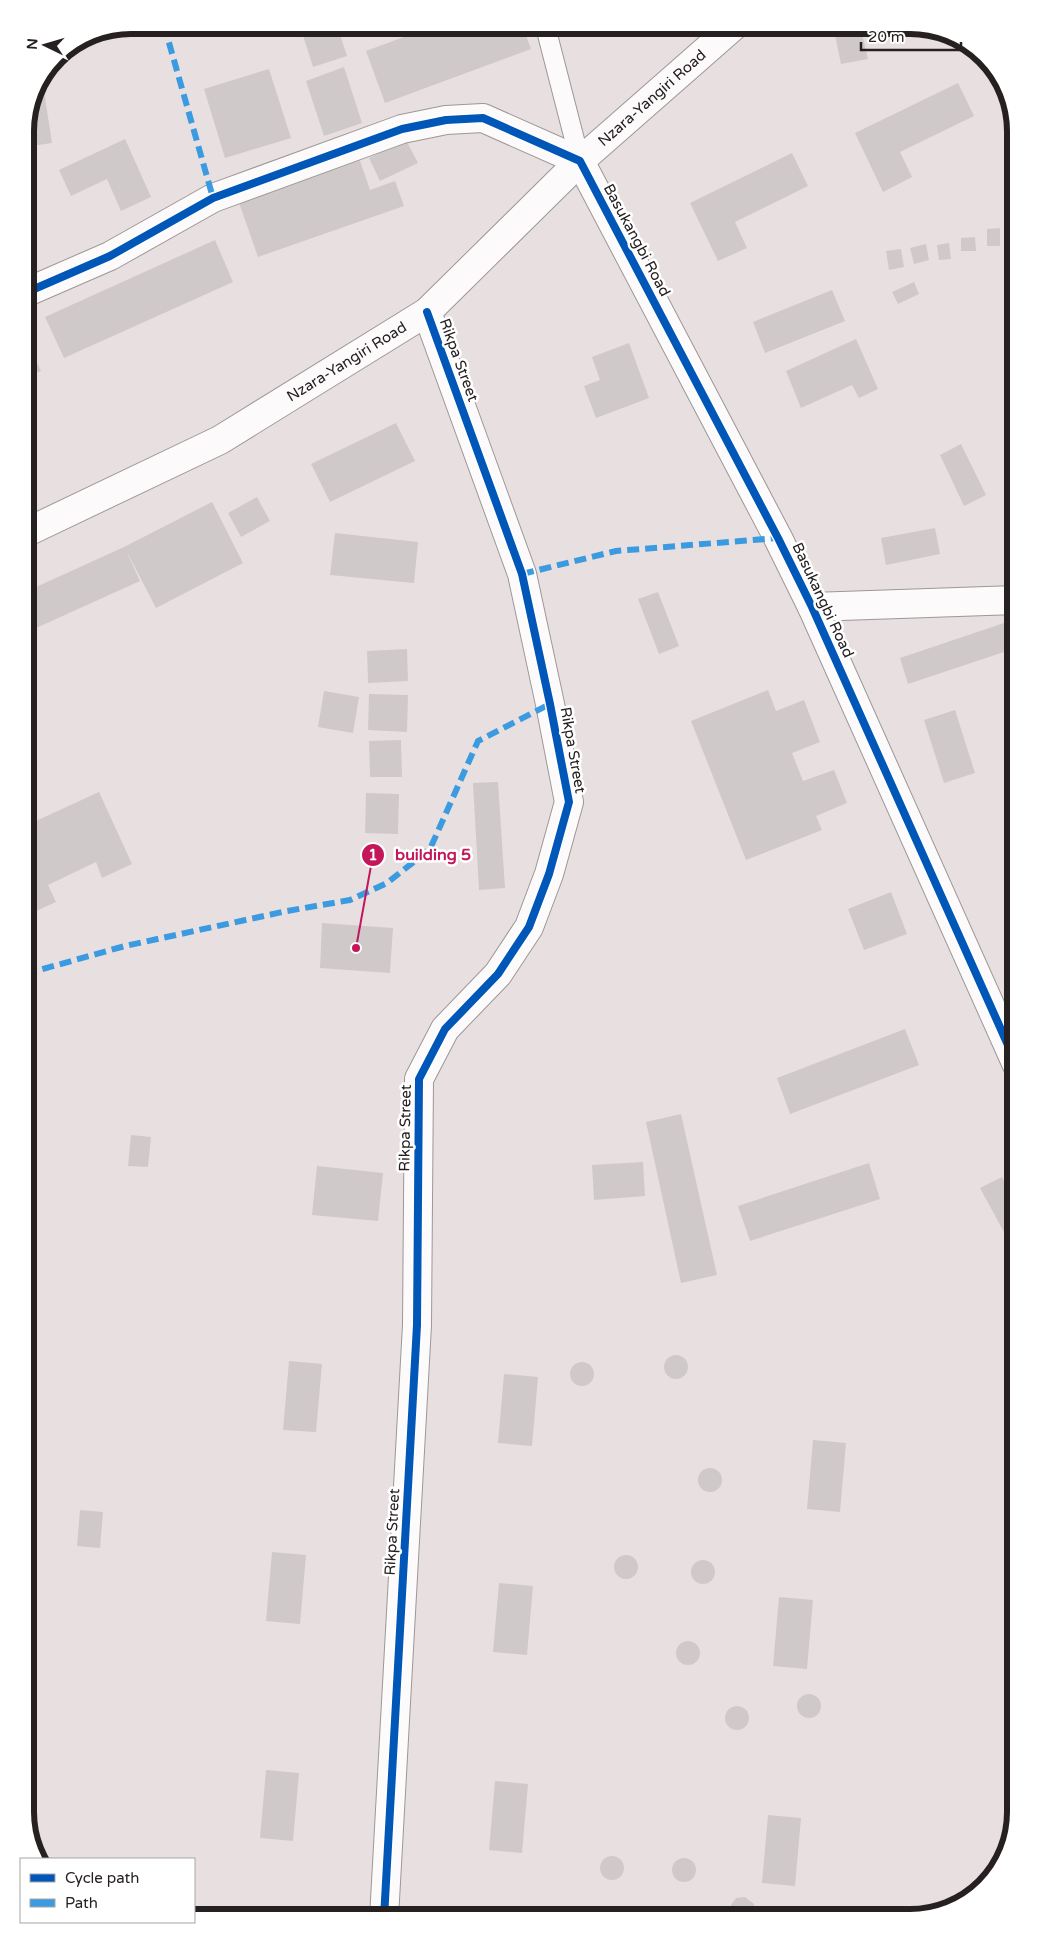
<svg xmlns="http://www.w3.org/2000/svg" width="1041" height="1943" viewBox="0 0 1041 1943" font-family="'Varela Round',sans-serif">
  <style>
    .building { fill: #cfc9c9 }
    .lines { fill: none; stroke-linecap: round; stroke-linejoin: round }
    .service-casing { stroke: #9d9797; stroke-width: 21 }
    .minor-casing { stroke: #9d9797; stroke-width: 30 }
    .tertiary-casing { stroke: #9d9797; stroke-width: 30 }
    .primary-casing { stroke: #9d9797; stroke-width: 30 }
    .service { stroke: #fcfafa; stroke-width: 19 }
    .minor { stroke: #fcfafa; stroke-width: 28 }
    .tertiary { stroke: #fcfafa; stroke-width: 28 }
    .primary { stroke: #fcfafa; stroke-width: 28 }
    .quiet { stroke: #3c9be0; stroke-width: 6; stroke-dasharray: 12 6; stroke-linecap: butt }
    .cycleway-casing { stroke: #fff; stroke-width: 11 }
    .cycleway { stroke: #0057b8; stroke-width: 8 }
    .labels { text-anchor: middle; stroke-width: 5; stroke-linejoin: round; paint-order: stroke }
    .street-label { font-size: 15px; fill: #262021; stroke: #fff }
    .rim { fill: none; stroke: #262021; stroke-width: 6 }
    .leader { fill: none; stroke: #c2185b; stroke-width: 2 }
    .callout-dot { fill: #c2185b; stroke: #fff; stroke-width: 2 }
    .mark-label { font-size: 15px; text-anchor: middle; font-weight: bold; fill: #fff }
    .callout-label { font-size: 16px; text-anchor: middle; font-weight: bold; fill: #c2185b; stroke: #fff; stroke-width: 5; stroke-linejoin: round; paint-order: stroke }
  </style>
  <rect width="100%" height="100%" fill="#e8e0e0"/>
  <g class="building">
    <path d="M314,25H337L347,56L313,67L301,29Z"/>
    <path d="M436,25H522L531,49L385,103L366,51Z"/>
    <path d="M833,25H860L868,59L841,64Z"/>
    <path d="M344,67L362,123L324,136L306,81Z"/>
    <path d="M269,69L291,138L225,158L204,89Z"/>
    <path d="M42,78L52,143L25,147V124L33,90Z"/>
    <path d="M958,83L974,116L900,152L912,177L883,192L855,133Z"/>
    <path d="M125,139L151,197L121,211L107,179L71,196L59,170Z"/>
    <path d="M406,140L418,163L380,181L369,158Z"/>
    <path d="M792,153L808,186L735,222L747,248L718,261L690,203Z"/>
    <path d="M358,155L370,190L395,181L404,206L258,257L237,197Z"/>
    <path d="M1016,221V243L1008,244L1006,222Z"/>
    <path d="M1000,228V246H987V229Z"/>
    <path d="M975,237L976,251H961V238Z"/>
    <path d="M215,240L233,282L64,358L45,317Z"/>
    <path d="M949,243L951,259L939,260L937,245Z"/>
    <path d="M926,244L929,260L914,264L910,248Z"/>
    <path d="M901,249L904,267L889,270L886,251Z"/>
    <path d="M914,282L919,294L898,304L892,292Z"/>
    <path d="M832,290L845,321L765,353L753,322Z"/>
    <path d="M25,336L41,371L25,378Z"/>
    <path d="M856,339L878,389L859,398L852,385L801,408L786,371Z"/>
    <path d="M629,343L649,398L596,418L584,386L600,380L592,357Z"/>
    <path d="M396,423L415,461L330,502L311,464Z"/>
    <path d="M961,444L986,495L964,506L940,455Z"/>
    <path d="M257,497L270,521L241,537L228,513Z"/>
    <path d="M212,502L243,563L156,608L126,550L140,581L25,633V592L124,547Z"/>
    <path d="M935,528L940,554L886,565L881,538Z"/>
    <path d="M335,533L418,542L414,583L330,575Z"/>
    <path d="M658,592L679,646L659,654L638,599Z"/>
    <path d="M1013,620L1016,630V648L908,684L900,658Z"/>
    <path d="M407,649L408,681L368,683L367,651Z"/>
    <path d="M768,690L776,711L804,700L820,742L792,753L803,781L834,770L847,803L816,816L822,830L746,860L691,721Z"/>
    <path d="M324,691L359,697L353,733L318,727Z"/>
    <path d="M369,694L408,695L407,732L368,730Z"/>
    <path d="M955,710L975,773L944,783L924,720Z"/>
    <path d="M401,740L402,777H370L369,741Z"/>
    <path d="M498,782L505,888L479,890L473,783Z"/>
    <path d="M99,792L132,864L102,878L96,862L48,885L56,902L25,916V826Z"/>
    <path d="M366,793L399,794L398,834L365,833Z"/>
    <path d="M891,892L907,934L864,950L848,909Z"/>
    <path d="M322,923L393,928L390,973L320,968Z"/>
    <path d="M905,1029L919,1065L790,1114L777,1078Z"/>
    <path d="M681,1114L717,1275L681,1283L646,1122Z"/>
    <path d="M131,1135L151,1137L148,1167L128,1166Z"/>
    <path d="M643,1162L645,1196L594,1200L592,1165Z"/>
    <path d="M869,1163L880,1199L750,1241L738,1206Z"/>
    <path d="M317,1166L383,1173L378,1221L312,1215Z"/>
    <path d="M1002,1177L1016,1204V1245L1012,1247L980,1188Z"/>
    <circle cx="676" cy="1367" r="12"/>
    <path d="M289,1361L322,1364L316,1432L283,1430Z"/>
    <circle cx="582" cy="1374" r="12"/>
    <path d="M504,1374L538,1377L532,1446L498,1443Z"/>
    <path d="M813,1440L846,1443L840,1512L807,1509Z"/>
    <circle cx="710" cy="1480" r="12"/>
    <path d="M80,1510L103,1512L100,1548L77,1546Z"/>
    <path d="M272,1552L306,1555L300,1624L266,1621Z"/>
    <circle cx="626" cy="1567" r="12"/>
    <circle cx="703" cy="1572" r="12"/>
    <path d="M499,1583L533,1586L527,1655L493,1652Z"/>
    <path d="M779,1597L813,1600L807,1669L773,1666Z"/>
    <circle cx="688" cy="1653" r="12"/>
    <circle cx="809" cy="1706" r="12"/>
    <circle cx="737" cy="1718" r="12"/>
    <path d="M266,1770L299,1773L293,1841L260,1838Z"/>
    <path d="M495,1781L528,1784L522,1853L489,1850Z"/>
    <path d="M768,1815L801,1818L795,1886L762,1883Z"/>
    <circle cx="612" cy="1868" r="12"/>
    <circle cx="684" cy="1870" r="12"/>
    <path d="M745,1897L754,1904L755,1913L751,1918H734L731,1913V1905L736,1898Z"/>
  </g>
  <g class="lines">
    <g class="service-casing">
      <path id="service" d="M545,25L580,161"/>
    </g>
    <g class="minor-casing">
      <g id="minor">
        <path d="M25,293L110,256L213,198L402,129L446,120L483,118L580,161"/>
        <path d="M812,607L1016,600"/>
        <path d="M384,1918L417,1325L419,1079L445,1029L498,974L529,927L549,874L569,802L550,704L522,574L427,312"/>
      </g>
    </g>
    <g class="tertiary-casing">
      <path id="tertiary" d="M580,161L778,538L812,607L1016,1063"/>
    </g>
    <g class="primary-casing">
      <g id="primary">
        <path id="s1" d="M25,533L220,440L427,312L580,161L735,25"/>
      </g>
    </g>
    <use href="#service" class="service"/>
    <use href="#minor" class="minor"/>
    <use href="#tertiary" class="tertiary"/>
    <use href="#primary" class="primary"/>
    <g class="quiet">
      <path d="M164,25L213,198"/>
      <path d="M522,574L616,551L778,538"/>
      <path d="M25,974L125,946L287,911L350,900L387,883L430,849L478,741L550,704"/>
      <path d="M25,1372V1336"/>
    </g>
    <g class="cycleway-casing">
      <g id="cycleway">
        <path d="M25,293L110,256L213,198L402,129L446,120L483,118L580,161L778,538L812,607L1016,1063"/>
        <path d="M384,1918L417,1325L419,1079L445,1029L498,974L529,927L549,874L569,802L550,704L522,574L427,312"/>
      </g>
    </g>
    <use href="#cycleway" class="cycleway"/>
  </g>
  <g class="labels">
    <g class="street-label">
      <text dy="5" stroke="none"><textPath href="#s1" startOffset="770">Nzara-Yangiri Road</textPath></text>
      <text transform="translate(637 240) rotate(62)" y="5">Basukangbi Road</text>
      <text transform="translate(459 360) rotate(70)" y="5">Rikpa Street</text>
      <text dy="5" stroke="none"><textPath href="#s1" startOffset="365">Nzara-Yangiri Road</textPath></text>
      <text transform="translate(823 600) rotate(65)" y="5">Basukangbi Road</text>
      <text transform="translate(573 750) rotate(80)" y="5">Rikpa Street</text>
      <text transform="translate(405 1128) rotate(-89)" y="5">Rikpa Street</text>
      <text transform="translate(392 1532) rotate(-87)" y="5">Rikpa Street</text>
    </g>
  </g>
  <path d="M0 0H1041V1943H0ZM131 34H910A97 97 0 0 1 1007 131V1812A97 97 0 0 1 910 1909H131A97 97 0 0 1 34 1812V131A97 97 0 0 1 131 34Z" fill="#fff" fill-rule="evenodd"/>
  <path class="rim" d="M131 34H910A97 97 0 0 1 1007 131V1812A97 97 0 0 1 910 1909H131A97 97 0 0 1 34 1812V131A97 97 0 0 1 131 34Z"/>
  <path class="leader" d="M356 948L373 855"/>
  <g class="callout-dot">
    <circle cx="356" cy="948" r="5"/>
    <circle cx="373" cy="855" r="12"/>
  </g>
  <g class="mark-label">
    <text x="373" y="860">1</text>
  </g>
  <g class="callout-label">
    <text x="433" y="860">building 5</text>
  </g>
  <rect x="20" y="1858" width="175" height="65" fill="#ffffff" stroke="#a8a6a6"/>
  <rect x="30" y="1874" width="25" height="8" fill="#0057b8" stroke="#a8a6a6"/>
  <text x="65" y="1883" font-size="15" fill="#262021">Cycle path</text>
  <rect x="30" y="1899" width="25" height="8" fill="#3c9be0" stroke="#a8a6a6"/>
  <text x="65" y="1908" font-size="15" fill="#262021">Path</text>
  <g transform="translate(45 45) rotate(275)" stroke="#ffffff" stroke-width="4" paint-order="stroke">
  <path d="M0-4L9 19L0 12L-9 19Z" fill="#262021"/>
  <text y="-8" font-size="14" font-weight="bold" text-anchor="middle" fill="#262021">N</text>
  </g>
  <path d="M861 42v8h100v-8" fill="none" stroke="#262021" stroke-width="2.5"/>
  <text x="868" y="42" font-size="15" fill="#262021" stroke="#ffffff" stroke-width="4" paint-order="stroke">20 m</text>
</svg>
